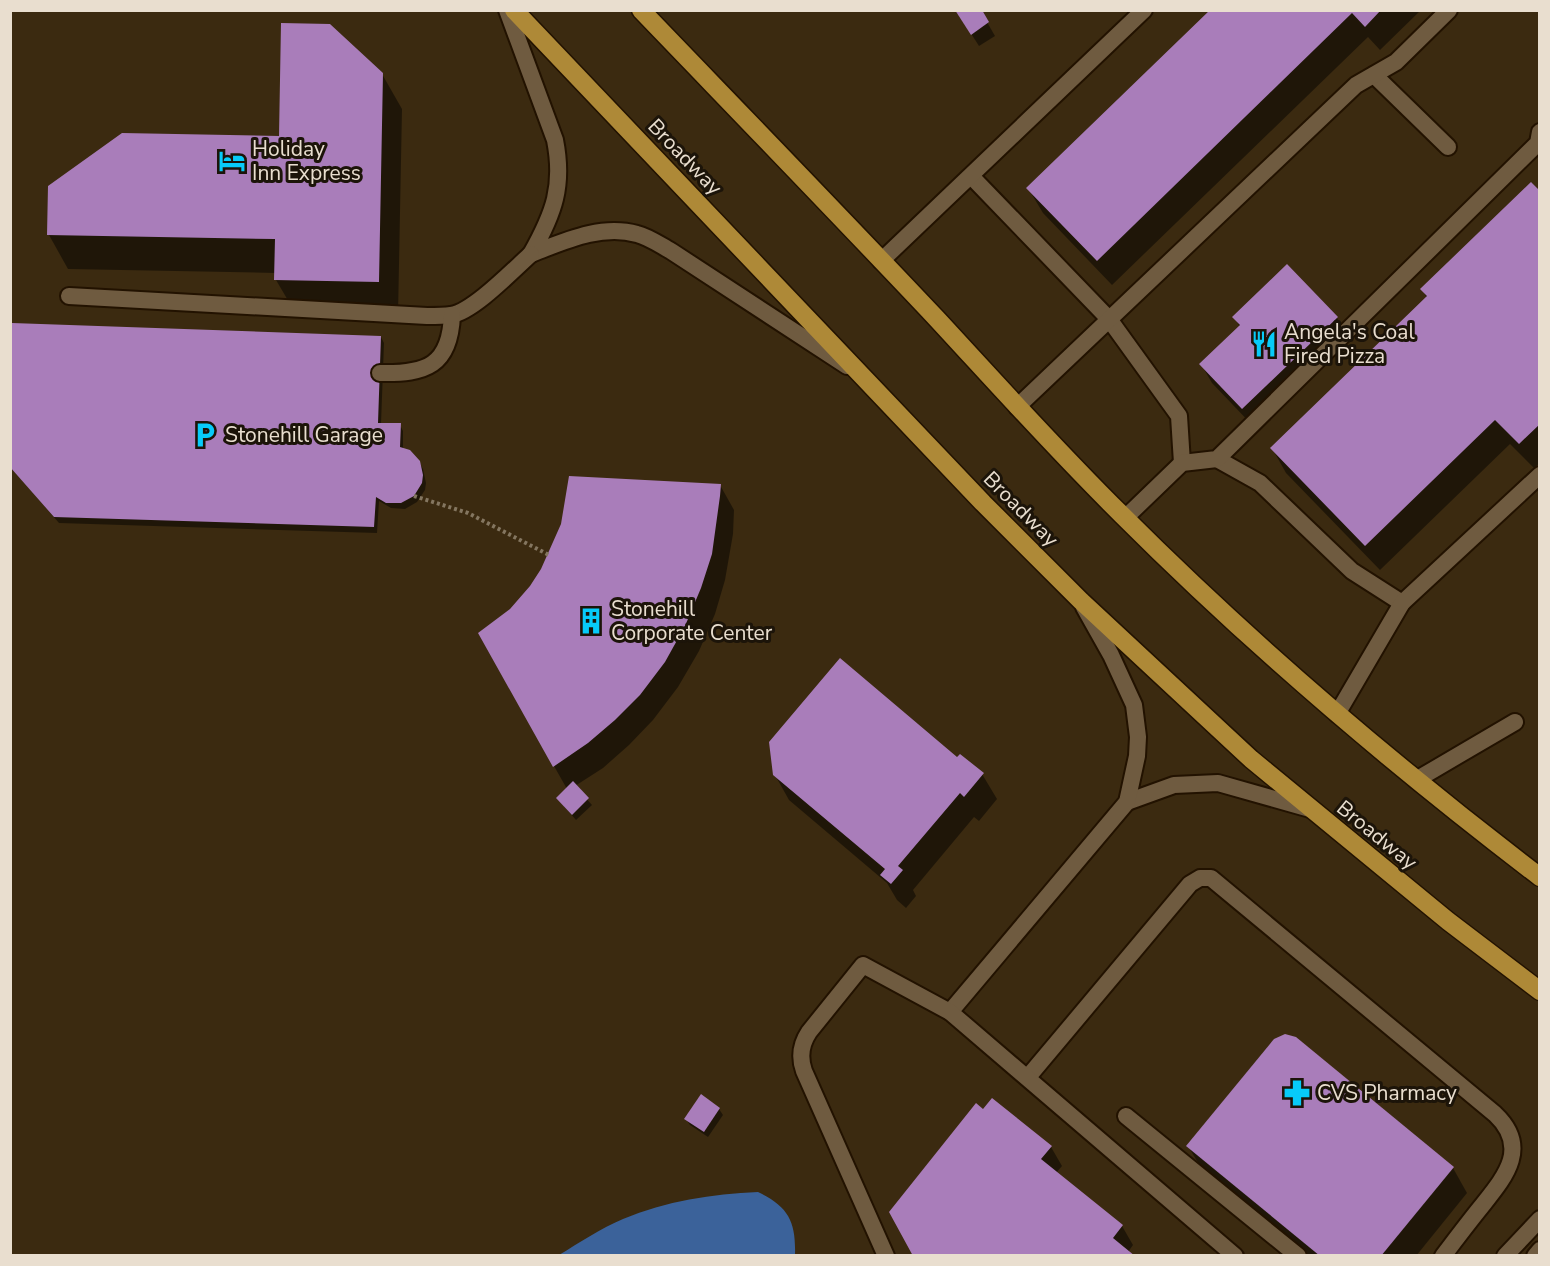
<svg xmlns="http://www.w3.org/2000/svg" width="1550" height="1266" viewBox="0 0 1550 1266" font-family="'Nunito Sans',sans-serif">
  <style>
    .water { fill: #3b629a }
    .shadow { fill: #0007 }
    .building { fill: #a97dba }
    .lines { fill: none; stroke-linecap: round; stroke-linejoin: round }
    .lane-casing { stroke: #221200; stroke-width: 20 }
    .highway-casing { stroke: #221200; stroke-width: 21 }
    .path { stroke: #847660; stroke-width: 4; stroke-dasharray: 3 3; stroke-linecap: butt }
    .lane { stroke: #6f5b40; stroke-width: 16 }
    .highway { stroke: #ae8937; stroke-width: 18 }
    .labels { text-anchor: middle; stroke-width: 6; stroke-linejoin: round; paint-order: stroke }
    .poi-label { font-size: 21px; fill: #e9decf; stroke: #1c1409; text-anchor: start }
    .street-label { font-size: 21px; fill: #e9decf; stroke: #1c1409 }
  </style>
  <rect width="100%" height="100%" fill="#3b2a10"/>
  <path class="water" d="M758,1192C789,1207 796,1222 795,1255H559C579,1243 601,1228 623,1219C666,1201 712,1194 758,1192Z"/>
  <g class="shadow">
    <path d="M956,10H980L995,36L979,46Z"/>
    <path d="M1212,10H1421L1380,50L1368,37L1112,285L1043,213L1028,188Z"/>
    <path d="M382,74L402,109L398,316L296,314L276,280V273L68,269L49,235L281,138Z"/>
    <path d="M1540,193V463L1534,468L1510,444L1380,570L1286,473L1272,448L1427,298L1422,289Z"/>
    <path d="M1234,317L1337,318L1348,337L1254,427L1212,383L1201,364L1240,327Z"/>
    <path d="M13,325L381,337L384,343L381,424L400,425L403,431V449L419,462L423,469L426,483L425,490L417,502L405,509L391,508L379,501L377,533L59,523L10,466Z"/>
    <path d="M720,485L734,510L733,534L725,580L715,614L699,651L678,687L653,720L629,745L603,768L575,786L592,805L576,820L557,798L567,789L554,766Z"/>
    <path d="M957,759L982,774L997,799L979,821L974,817L913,890L916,896L906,908L897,900L887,883L789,800L775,775Z"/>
    <path d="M719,1109L723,1115L708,1137L690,1125L686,1119Z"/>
    <path d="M984,1111L1051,1147L1062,1166L1056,1173L1122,1226L1133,1245L1128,1252L914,1256Z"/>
    <path d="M1188,1146L1453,1168L1467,1193L1416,1256H1306L1203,1171Z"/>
  </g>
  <g class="building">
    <path d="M955,10H982L989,22L971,35Z"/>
    <path d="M1210,10H1381L1365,27L1352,13L1097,261L1026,188Z"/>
    <path d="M281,23L330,24L383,73L379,282L274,280L275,239L47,235L48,186L122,133L279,136Z"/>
    <path d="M1531,182L1540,191V424L1519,444L1495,420L1365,546L1270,448L1427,296L1420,289Z"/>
    <path d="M1287,264L1338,317L1242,409L1199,364L1240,325L1232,317Z"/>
    <path d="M12,323L381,336L378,423H401L400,447L410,450L420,461L423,475L422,483L414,496L401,503H386L376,497L374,527L54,517L10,467Z"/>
    <path d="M569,476L721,484L720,496L712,554L701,588L685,626L665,662L640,695L615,720L588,743L553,767L478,633L510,609L530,586L541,569L561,524Z"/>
    <path d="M840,658L957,757L960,754L984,773L964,797L960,793L898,866L903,870L891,884L880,875L885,869L773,775L769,742Z"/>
    <path d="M573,781L589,798L572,815L556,798Z"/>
    <path d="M1285,1034L1296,1037L1454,1167L1381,1256H1320L1186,1146L1274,1039Z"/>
    <path d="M701,1094L720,1108L704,1132L684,1119Z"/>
    <path d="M992,1098L1052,1146L1041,1159L1123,1225L1113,1238L1135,1256H913L889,1212L976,1103L983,1109Z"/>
  </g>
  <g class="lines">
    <g class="lane-casing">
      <g id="lane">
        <path d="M507,10L555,140C564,186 554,213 531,254C565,241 601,224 637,234C649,237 660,245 671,251L847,366"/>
        <path d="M1374,75L1448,147"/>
        <path d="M971,176L1109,319L1179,416L1182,463"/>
        <path d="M881,261L1144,10"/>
        <path d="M69,296L427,316C435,316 443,316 451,315C473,312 514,269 531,254"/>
        <path d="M380,373C426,374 450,366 452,315"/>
        <path d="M1017,407L1356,85L1396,62L1449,10"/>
        <path d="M1217,459L1260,483L1352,571L1402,603"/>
        <path d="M1125,518L1182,463L1217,459L1538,143L1540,132"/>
        <path d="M1337,714L1402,603L1540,475"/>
        <path d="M1416,780L1515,722"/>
        <path d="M1127,802L1174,785L1218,783L1310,809"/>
        <path d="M950,1012L1127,802L1137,756L1138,737L1134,705L1111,655L1084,607"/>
        <path d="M1028,1077L1190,884L1200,878H1211L1495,1114C1531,1148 1504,1178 1481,1207C1468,1223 1456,1239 1443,1256"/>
        <path d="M1126,1116L1298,1256"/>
        <path d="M886,1256L804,1071C799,1057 801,1044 809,1032L863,965L950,1012L1235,1256"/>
        <path d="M1505,1256L1540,1219"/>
        <path d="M1535,1256L1540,1250"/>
      </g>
    </g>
    <g class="highway-casing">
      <g id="highway">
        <path d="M514,10L983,503L1081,601L1251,759L1448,921L1540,991"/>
        <path d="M641,10C740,113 839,215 937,319C998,385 1058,452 1122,515C1253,646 1393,765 1540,877"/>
      </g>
    </g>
    <path class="path" d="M414,496L468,513L549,555"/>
    <use href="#lane" class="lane"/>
    <use href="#highway" class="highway"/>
  </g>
  <defs>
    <g id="hotel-bare" transform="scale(2.07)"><path d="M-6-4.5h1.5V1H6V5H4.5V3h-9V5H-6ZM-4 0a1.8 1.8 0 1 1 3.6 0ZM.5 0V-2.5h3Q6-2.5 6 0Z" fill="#07cbf9" stroke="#1c1409" stroke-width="2.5" paint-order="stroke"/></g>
    <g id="restaurant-bare" transform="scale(2.07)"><path d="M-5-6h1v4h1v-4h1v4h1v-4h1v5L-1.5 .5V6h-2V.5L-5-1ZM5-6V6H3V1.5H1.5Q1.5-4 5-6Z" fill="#07cbf9" stroke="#1c1409" stroke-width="2.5" paint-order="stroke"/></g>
    <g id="parking-bare" transform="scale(2.07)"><path d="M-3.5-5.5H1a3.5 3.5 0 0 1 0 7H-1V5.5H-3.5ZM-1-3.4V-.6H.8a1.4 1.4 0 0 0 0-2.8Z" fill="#07cbf9" stroke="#1c1409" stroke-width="2.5" paint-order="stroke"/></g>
    <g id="building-bare" transform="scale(2.07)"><path d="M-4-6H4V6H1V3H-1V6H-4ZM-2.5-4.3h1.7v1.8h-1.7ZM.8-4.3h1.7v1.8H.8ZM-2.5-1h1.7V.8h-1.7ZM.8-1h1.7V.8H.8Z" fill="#07cbf9" stroke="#1c1409" stroke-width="2.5" paint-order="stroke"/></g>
    <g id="pharmacy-bare" transform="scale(2.07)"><path d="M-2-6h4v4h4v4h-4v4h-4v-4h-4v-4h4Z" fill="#07cbf9" stroke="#1c1409" stroke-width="2.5" paint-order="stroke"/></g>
  </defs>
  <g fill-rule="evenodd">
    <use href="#hotel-bare" x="232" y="161"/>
    <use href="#restaurant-bare" x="1264" y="344"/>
    <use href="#parking-bare" x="205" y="435"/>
    <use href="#building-bare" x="591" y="621"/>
    <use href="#pharmacy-bare" x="1297" y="1093"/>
  </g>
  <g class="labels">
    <g class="poi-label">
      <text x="252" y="156">Holiday<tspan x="252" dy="24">Inn Express</tspan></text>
      <text x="1284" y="339">Angela's Coal<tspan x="1284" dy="24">Fired Pizza</tspan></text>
      <text x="225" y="442">Stonehill Garage</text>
      <text x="611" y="616">Stonehill<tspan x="611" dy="24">Corporate Center</tspan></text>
      <text x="1317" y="1100">CVS Pharmacy</text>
    </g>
    <g class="street-label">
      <text transform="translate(685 157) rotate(46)" y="7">Broadway</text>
      <text transform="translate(1021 509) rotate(45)" y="7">Broadway</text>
      <text transform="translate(1377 835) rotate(39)" y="7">Broadway</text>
    </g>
  </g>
  <rect width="1550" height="1266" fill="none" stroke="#e9decf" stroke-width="24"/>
</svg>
